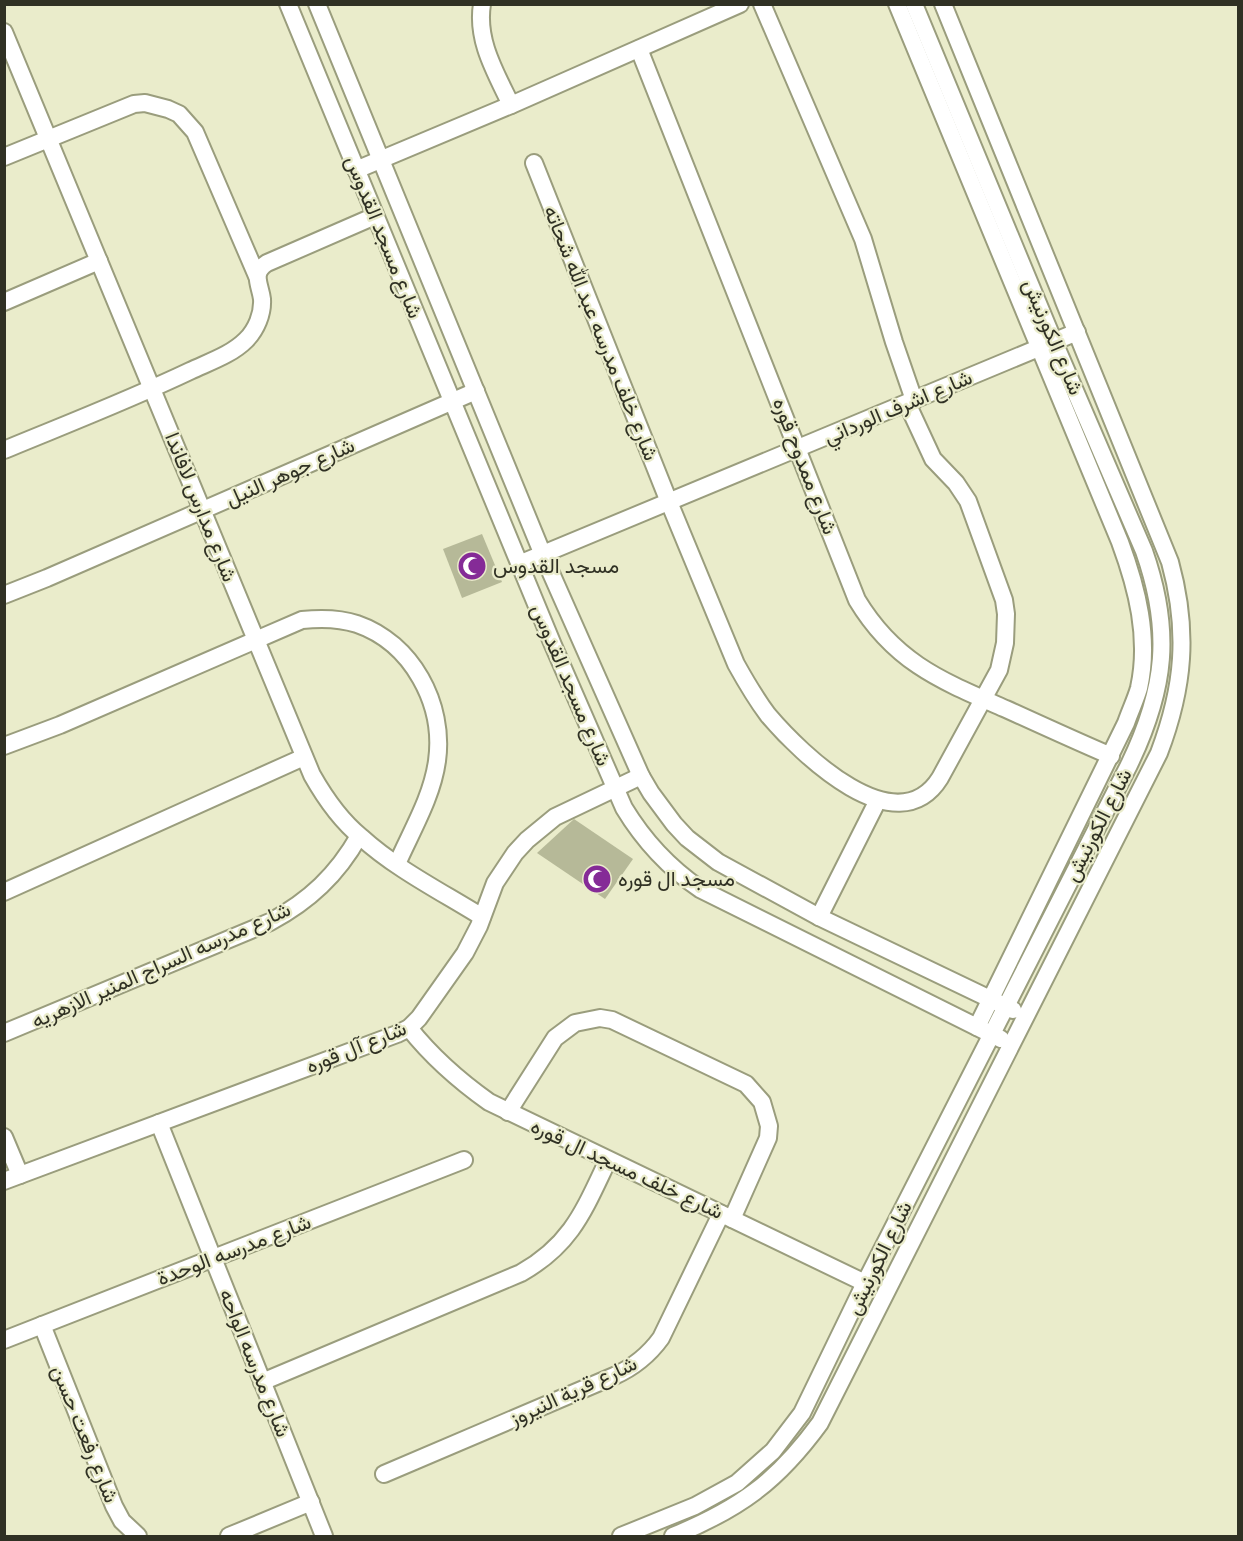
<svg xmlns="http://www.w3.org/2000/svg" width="1243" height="1541" viewBox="0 0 1243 1541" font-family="Karla,Vazirmatn,sans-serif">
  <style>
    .building { fill: #b6b998 }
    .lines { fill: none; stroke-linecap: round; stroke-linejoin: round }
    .minor-casing { stroke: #9a9d7d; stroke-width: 20 }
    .minor { stroke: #fff; stroke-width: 16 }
    .labels { text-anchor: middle; stroke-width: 4.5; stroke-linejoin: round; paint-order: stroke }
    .street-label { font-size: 21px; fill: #303124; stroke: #eaeccb }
    .poi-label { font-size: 21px; fill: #303124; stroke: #eaeccb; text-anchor: start }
  </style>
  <rect width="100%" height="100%" fill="#eaeccb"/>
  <g class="building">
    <path d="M482,534L502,582L462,598L443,549Z"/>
    <path d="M574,819L633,859L605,899L537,853Z"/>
  </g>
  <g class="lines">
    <g class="minor-casing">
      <g id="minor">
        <path d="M288,4L553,645L624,808C644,841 668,867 700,889L1001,1039"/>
        <path d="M317,4L543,555L641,776L651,793L674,824L687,838L718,862L819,917L1013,1010"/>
        <path d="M482,4C476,41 496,73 511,105"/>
        <path d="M762,4L863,239L894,342L914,400"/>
        <path d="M897,4L1120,542C1137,588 1150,638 1139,688C1136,699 1130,711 1126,723L977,1027"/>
        <path d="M4,32L312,775C325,798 340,820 361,837C396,869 442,892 482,917"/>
        <path d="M639,49L857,600C895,663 942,681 1006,709C1041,725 1076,741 1111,756"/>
        <path d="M4,157L134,104L145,103L168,109L179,114L195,132L257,276"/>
        <path d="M534,163L669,502L736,664C746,682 756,699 768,715C801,754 897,847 940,778L999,670L1005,643L1006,614L1004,600L968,501L956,483L933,459L907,403"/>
        <path d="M356,170L511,105L740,4"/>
        <path d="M4,302L99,261"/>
        <path d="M4,450C67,424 129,400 190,371C209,362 231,355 246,340C256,330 263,314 262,299C260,284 251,273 267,263L375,216"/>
        <path d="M519,564L1077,332"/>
        <path d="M4,595L47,578L476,391"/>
        <path d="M4,746L60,725L302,620C321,618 339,618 357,624C412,643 445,704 437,761C432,797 412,830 397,864"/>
        <path d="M4,892L304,757"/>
        <path d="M819,917L878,800"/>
        <path d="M409,1028C432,1057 458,1080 489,1102L865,1283"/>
        <path d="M4,1033L270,922C309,901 337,875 359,836"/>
        <path d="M508,1112L555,1038L575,1023L600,1018L612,1020L746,1084L762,1102L769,1126L768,1138L732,1219"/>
        <path d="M159,1123L324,1536"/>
        <path d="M4,1137L20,1175"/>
        <path d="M4,1181L397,1034L409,1028L419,1018L465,953L479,926L495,883L515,853L527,840L555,817L641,776"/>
        <path d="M42,1325L114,1506L122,1521L138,1536"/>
        <path d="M4,1340L464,1160"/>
        <path d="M262,1382L521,1273C572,1244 584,1210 608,1160"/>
        <path d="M384,1474L614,1376C634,1367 648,1356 661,1338L721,1214"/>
        <path d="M229,1536L311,1502"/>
        <path d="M621,1536L695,1506L737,1483L773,1451L802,1413L865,1283L1129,765C1166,688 1172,631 1144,551L1054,342L914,4"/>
        <path d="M673,1536C739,1509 777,1482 820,1423L1159,753C1184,687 1189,631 1170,562L943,4"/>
      </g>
    </g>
    <use href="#minor" class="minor"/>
  </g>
  <defs>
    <g id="mosque-disc" transform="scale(1.5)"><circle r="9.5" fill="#852b97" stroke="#eaeccb"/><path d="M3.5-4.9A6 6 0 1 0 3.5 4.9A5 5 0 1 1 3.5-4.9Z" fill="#fff"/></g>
  </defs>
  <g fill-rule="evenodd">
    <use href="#mosque-disc" x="472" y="566"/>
    <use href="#mosque-disc" x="597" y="879"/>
  </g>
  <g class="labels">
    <g class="street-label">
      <text transform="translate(384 237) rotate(68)" y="7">شارع مسجد القدوس</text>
      <text transform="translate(601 333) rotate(68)" y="7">شارع خلف مدرسه عبد الله شحاته</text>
      <text transform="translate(1053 337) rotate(67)" y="7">شارع الكورنيش</text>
      <text transform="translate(898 407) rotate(-23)" y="7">شارع اشرف الورداني</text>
      <text transform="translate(805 466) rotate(69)" y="7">شارع ممدوح قوره</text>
      <text transform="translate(290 472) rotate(-24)" y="7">شارع جوهر النيل</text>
      <text transform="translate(201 507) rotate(68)" y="7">شارع مدارس لافاندا</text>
      <text transform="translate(571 685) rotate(67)" y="7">شارع مسجد القدوس</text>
      <text transform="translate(1098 825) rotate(-63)" y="7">شارع الكورنيش</text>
      <text transform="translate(161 965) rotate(-24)" y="7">شارع مدرسه السراج المنير الازهريه</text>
      <text transform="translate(356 1047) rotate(-22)" y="7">شارع آل قوره</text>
      <text transform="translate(627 1169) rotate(25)" y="7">شارع خلف مسجد ال قوره</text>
      <text transform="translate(234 1250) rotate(-21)" y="7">شارع مدرسه الوحدة</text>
      <text transform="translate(879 1258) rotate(-64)" y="7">شارع الكورنيش</text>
      <text transform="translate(255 1363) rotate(68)" y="7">شارع مدرسه الواحه</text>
      <text transform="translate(573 1391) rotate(-25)" y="7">شارع قرية النيروز</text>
      <text transform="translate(85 1434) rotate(68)" y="7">شارع رفعت حسن</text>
    </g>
    <g class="poi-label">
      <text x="493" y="573">مسجد القدوس</text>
      <text x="618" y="886">مسجد ال قوره</text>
    </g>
  </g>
  <rect width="1243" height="1541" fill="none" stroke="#303124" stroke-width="12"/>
</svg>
